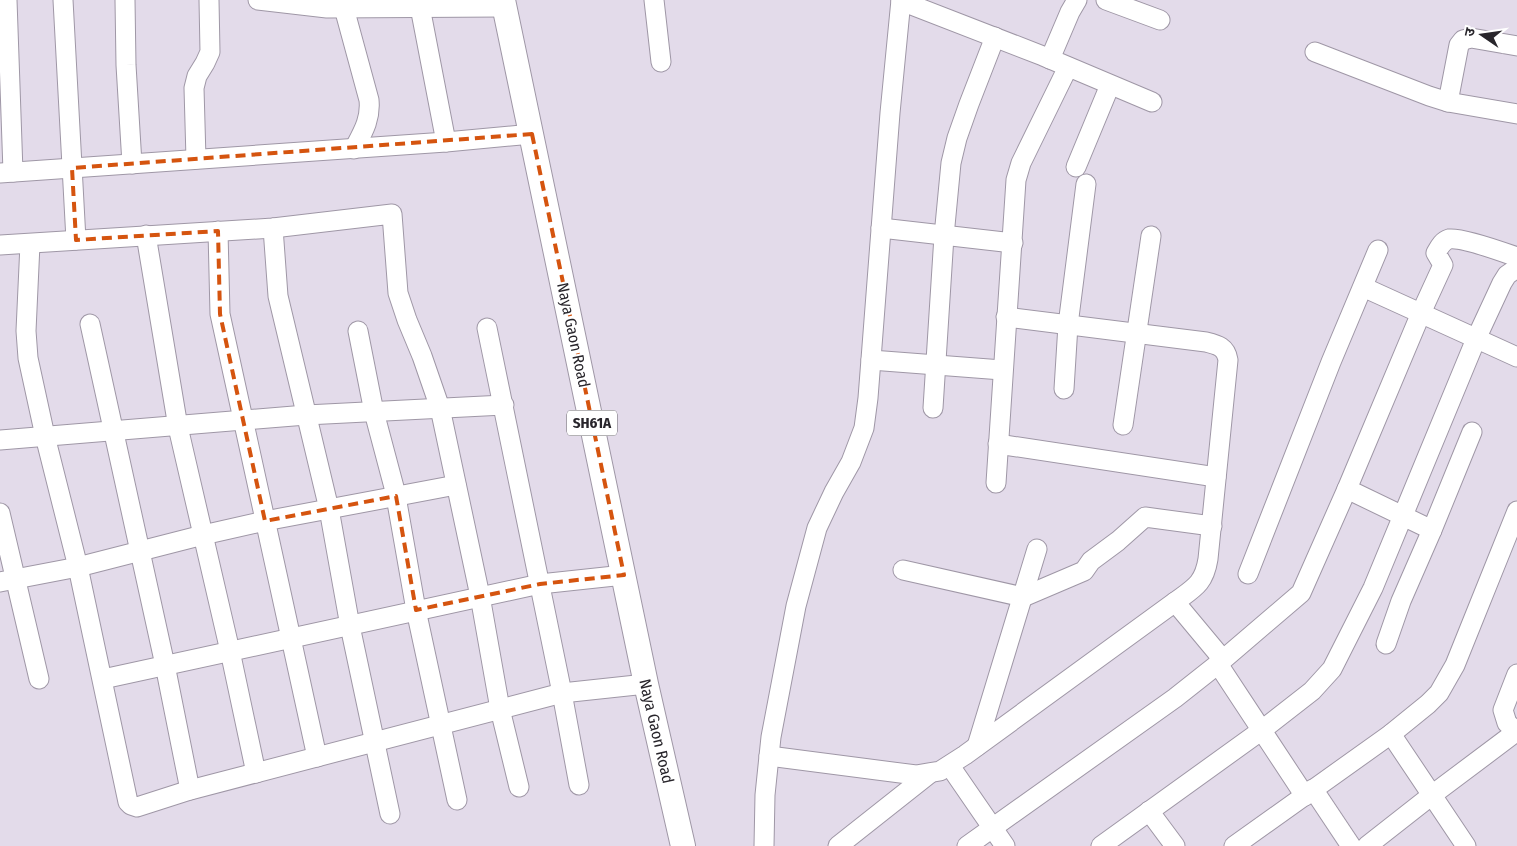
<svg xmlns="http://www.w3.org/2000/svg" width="1517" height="846" viewBox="0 0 1517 846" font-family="'Fira Sans Condensed','Noto Sans Devanagari',sans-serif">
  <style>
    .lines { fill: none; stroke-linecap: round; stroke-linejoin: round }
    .minor-casing { stroke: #9f97a6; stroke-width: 21 }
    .major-casing { stroke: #9f97a6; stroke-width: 26 }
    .minor { stroke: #fff; stroke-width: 19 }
    .major { stroke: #fff; stroke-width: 24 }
    .marked { fill: none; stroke: #d5540f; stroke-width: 4; stroke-dasharray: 10 6; stroke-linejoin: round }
    .labels { text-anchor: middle; stroke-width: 4; stroke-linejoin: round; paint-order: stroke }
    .shield { fill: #fff; stroke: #68666b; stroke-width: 1 }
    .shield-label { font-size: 15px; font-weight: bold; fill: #28252b }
    .street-label { font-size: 16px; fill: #28252b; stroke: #fff }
  </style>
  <rect width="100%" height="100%" fill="#e3dbea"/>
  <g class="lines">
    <g class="minor-casing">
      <g id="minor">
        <path d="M7,0L13,172"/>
        <path d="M63,0L76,240"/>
        <path d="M125,0L126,65L132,164"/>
        <path d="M258,0L327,8L504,7"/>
        <path d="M654,0L661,62"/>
        <path d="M1106,0L1160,20"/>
        <path d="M901,1L1043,56L1152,102"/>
        <path d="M420,7L446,142"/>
        <path d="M344,8L369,100C371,119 363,132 354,149"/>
        <path d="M1315,52L1429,96L1448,102L1517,114"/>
        <path d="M1050,59L1070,12L1077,0"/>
        <path d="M1448,102L1459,45L1463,40L1471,38L1517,46"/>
        <path d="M196,159L194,88L197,76L205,63L210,52L209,0"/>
        <path d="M1076,167L1110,85"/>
        <path d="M0,173L446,142L532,134"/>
        <path d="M273,228L278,296L329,509L350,626L390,814"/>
        <path d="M881,228L1013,243"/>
        <path d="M218,231L220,314L317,757"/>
        <path d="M146,235L178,427L230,651L256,773"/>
        <path d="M30,244L26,331L28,358L45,436L78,567L128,802L131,805L137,807L190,790L562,693L646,684"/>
        <path d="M0,245L273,228L392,214L398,293L407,320L422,356L440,408L480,596L500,709L519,787"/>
        <path d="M1363,287L1517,357"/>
        <path d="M90,324L165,665L190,790"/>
        <path d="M487,328L562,693L579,785"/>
        <path d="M358,331L374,412L395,491L416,610L457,800"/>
        <path d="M871,360L1002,370"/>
        <path d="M1064,389L1068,325L1086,184"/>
        <path d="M933,408L944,236L951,163L957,138L969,104L995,37"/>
        <path d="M1123,425L1151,236"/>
        <path d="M0,440L306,415L504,405"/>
        <path d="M998,444L1216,477"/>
        <path d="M996,483L1016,180L1021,163L1068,67"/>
        <path d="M1347,489L1432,530L1472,432"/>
        <path d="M0,513L39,679"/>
        <path d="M903,570L1023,597L1084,571L1091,561L1118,541L1145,517L1212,526"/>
        <path d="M1248,574L1331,362L1378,250"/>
        <path d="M0,582L78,567L203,535L265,521L456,485"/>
        <path d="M1175,602L1220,656L1218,664L1305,796"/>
        <path d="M1386,644L1401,601L1432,530"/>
        <path d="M1517,674L1503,710L1507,723L1517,732"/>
        <path d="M103,679L540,584L624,575"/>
        <path d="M1391,734L1466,846"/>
        <path d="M977,746L1037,549"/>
        <path d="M769,756L916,775L940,771L965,755L1175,602C1194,588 1204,584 1208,559L1228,360C1226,347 1218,345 1206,342L1006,317"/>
        <path d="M950,766L1005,846"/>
        <path d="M1313,789L1351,846"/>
        <path d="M1149,811L1175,846"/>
        <path d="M764,846L765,795L771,737L796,606L817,528L834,492L851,462L864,428L868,398L890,113L901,0"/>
        <path d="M838,846L929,774"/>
        <path d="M967,846L1175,698L1218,664L1301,593L1347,489L1421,313L1443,265L1436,253C1439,248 1442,241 1449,239C1462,237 1503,252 1517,257"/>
        <path d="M1101,846L1262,730L1312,691L1332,669L1373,588L1476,339L1502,283L1507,275L1517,268"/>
        <path d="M1234,846L1391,734L1428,704L1439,693L1455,665L1517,511"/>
        <path d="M1367,846L1432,795L1516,732"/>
      </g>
    </g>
    <g class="major-casing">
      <path id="major" d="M503,0L646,684L683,846"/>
    </g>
    <use href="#minor" class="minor"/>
    <use href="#major" class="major"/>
  </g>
  <path class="marked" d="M532,134L624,575L540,584L416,610L396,496L265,521L220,314L218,231L76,240L72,168Z"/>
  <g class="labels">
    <rect class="shield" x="567" y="410.5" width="50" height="25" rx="4"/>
    <g class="shield-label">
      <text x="592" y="428">SH61A</text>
    </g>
    <g class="street-label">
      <text transform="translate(574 335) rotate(78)" y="6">Naya Gaon Road</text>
      <text transform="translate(657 731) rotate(77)" y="6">Naya Gaon Road</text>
    </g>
  </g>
  <g transform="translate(1482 35) rotate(283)" stroke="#ffffff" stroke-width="4" paint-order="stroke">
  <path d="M0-4L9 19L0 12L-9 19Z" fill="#28252b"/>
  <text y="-8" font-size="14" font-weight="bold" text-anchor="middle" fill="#28252b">उ</text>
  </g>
</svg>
